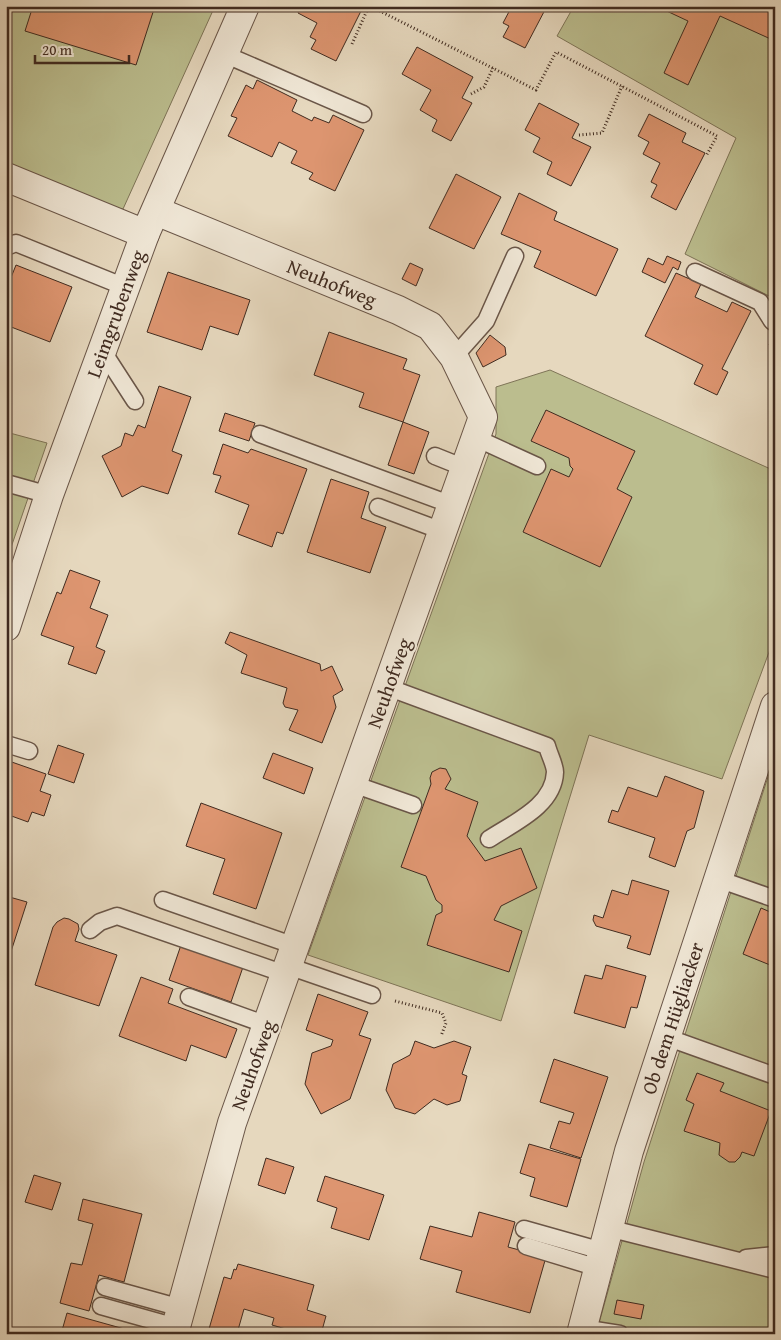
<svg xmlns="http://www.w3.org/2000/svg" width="781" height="1340" viewBox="0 0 781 1340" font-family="'Gentium Book Plus',serif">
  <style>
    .green { fill: #bbbd8e; stroke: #7e7457 }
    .building { fill: #dd9570; stroke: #402b20 }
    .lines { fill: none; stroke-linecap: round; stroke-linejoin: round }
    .service-casing { stroke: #6a5648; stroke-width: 19 }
    .minor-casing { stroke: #6a5648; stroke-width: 30 }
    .path { stroke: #402b20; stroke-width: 3; stroke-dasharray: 1 2.5; stroke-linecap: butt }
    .service { stroke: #efe6d5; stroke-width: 16 }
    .minor { stroke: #efe6d5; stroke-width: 28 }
    .labels { text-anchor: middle; stroke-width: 4.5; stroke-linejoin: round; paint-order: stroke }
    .street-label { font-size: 20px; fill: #402b20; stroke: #efe6d5 }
  </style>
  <rect width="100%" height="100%" fill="#e6d8be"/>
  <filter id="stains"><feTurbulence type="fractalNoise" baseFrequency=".004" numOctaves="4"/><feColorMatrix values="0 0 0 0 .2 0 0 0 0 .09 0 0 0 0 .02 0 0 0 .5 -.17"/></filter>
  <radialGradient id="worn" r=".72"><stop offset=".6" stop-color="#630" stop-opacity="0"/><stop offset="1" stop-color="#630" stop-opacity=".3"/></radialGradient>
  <g class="green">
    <path d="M6,6H215L123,209H111L6,169Z"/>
    <path d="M574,6H775V299L685,254L736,138L557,36Z"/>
    <path d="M550,370L775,471V636L722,779L589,735L501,1021L308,955L496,434V387Z"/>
    <path d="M6,432L47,443L6,562Z"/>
    <path d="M775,755V1334H596L644,1162Z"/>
  </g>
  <g class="building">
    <path d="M33,6H155L136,65L25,31Z"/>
    <path d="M301,6H356L362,9L336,61L311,49L316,40L310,37L317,23L298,13Z"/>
    <path d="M512,6H547L525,48L503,37L509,26L503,23Z"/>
    <path d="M656,6H775V41L720,16L688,85L664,73L688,21Z"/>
    <path d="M417,47L473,77L462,98L472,103L451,141L432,131L437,120L420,110L431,90L402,74Z"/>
    <path d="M257,80L297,100L292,111L312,121L314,117L329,123L333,115L364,130L335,191L309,179L313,173L291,163L297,151L279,142L272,157L228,136L237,118L231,116L246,85L253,89Z"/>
    <path d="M539,103L579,124L572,138L591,147L571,186L547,174L552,162L533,152L540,138L525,130Z"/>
    <path d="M649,114L686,133L682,142L705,153L676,210L651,197L657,185L651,182L660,163L643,154L649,142L638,136Z"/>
    <path d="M456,174L501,197L474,249L429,228Z"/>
    <path d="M519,193L557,212L554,220L618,249L596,296L534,267L541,251L501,234Z"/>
    <path d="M667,256L681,262L678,270L673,267L665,283L642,272L648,258L663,265Z"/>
    <path d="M410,263L423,269L416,286L402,279Z"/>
    <path d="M16,265L72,287L50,342L6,325V290Z"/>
    <path d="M168,272L250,300L238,335L210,326L202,350L147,332Z"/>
    <path d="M676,273L701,284L695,297L727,312L732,302L751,311L722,369L728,372L717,395L694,384L703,365L645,336Z"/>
    <path d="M329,332L407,359L403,369L420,375L403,422L359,407L364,393L314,375Z"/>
    <path d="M775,332V348L769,345Z"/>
    <path d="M490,335L505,347L506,355L483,367L476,353Z"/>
    <path d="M159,386L191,397L172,451L182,455L168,494L142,486L122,497L102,456L121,446L125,433L133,436L138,425L145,428Z"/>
    <path d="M546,410L635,451L617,489L632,497L600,567L523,532L551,469L569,477L573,469L570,466L569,458L531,441Z"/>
    <path d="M225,413L255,423L249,441L219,431Z"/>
    <path d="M403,422L429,432L414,474L388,465Z"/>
    <path d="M223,444L248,453L251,449L307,469L283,534L277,532L272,547L238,534L249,505L215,492L221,476L213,474Z"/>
    <path d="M331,479L369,492L361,518L386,527L370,573L307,552Z"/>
    <path d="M70,570L100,581L90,608L108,615L96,647L105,651L96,674L68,664L74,647L41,635L57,592L61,594Z"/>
    <path d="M230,632L320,664L321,671L332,666L343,690L333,696L336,707L322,743L289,730L298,710L285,707L283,703L287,688L241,673L247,655L225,643Z"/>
    <path d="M58,745L84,754L74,783L48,774Z"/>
    <path d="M273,753L313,768L304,794L263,778Z"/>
    <path d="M6,760L46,774L40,791L51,795L44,816L32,812L28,822L6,814Z"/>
    <path d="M440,768L446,769L451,779L445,789L478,802L467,836L485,861L521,848L537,888L501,906L494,920L522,931L509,972L427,945L436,915L442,912V905L436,900L426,876L401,867L431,784L430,778L432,772Z"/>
    <path d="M665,776L704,791L694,828L687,831L675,867L649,857L655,838L608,822L612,810L618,812L628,787L657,797Z"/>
    <path d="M201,803L282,833L256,909L213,894L225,859L186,846Z"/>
    <path d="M632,880L669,891L650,955L627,948L631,936L596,926L593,920L594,915L603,918L612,890L628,895Z"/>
    <path d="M6,896L27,902L6,967Z"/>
    <path d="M761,908L775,914V967L743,954Z"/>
    <path d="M64,918L69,919L78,924L79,929L75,941L117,955L99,1006L35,985L53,927L57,922Z"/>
    <path d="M181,945L243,967L231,1002L169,980Z"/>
    <path d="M606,965L646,976L637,1008L631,1007L625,1028L574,1013L585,975L602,979Z"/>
    <path d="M141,977L173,989L168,1003L237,1029L226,1058L191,1045L186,1061L119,1036Z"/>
    <path d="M318,994L368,1012L359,1035L371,1039L350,1099L321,1114L305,1084L312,1053L331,1046L333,1040L306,1030Z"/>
    <path d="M415,1041L434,1048L454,1041L471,1047L462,1074L467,1076L460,1101L447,1105L434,1099L415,1114L395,1108L386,1090L393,1064L410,1055Z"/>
    <path d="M554,1059L608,1077L581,1158L550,1148L559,1121L570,1124L574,1113L540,1102Z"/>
    <path d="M697,1073L724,1083L720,1091L771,1111L754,1156L742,1152L740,1157L735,1162H729L719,1155L720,1143L684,1131L694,1104L686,1100Z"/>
    <path d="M529,1144L581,1159L567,1207L530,1196L535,1178L520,1173Z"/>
    <path d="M266,1158L294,1167L285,1194L258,1185Z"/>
    <path d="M34,1175L61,1183L52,1210L25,1202Z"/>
    <path d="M325,1176L384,1195L369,1240L331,1228L337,1208L317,1201Z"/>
    <path d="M83,1199L142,1214L124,1282L99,1275L89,1311L60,1303L71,1263L82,1265L93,1224L78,1220Z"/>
    <path d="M479,1212L515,1222L508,1247L546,1257L530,1313L456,1292L462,1271L420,1259L430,1226L472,1237Z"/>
    <path d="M238,1264L314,1285L307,1310L326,1316L321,1334H303L272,1325L274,1318L244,1309L238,1330L246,1334H211L212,1330L209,1329L224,1277L231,1279L234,1269L236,1270Z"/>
    <path d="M617,1300L644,1305L641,1319L614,1314Z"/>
    <path d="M67,1313L128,1330L127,1334H61Z"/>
  </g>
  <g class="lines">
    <g class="service-casing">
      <g id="service">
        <path d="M224,54L363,114"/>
        <path d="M6,247L16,243L125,287"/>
        <path d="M695,272L760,302L772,321L775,323"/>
        <path d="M102,350L135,401"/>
        <path d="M454,357L486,321L515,256"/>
        <path d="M260,434L452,505"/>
        <path d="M476,438L537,466"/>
        <path d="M435,456L465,468"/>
        <path d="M6,483L49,495"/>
        <path d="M378,507L442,531"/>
        <path d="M387,687L547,746C549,754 555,765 555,772C554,806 513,823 489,839"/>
        <path d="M6,744L29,751"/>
        <path d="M353,784L413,805"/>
        <path d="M718,879L775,899"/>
        <path d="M163,900L295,946"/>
        <path d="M90,930L100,922L117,916L285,974"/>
        <path d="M288,966L372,995"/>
        <path d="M189,997L267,1025"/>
        <path d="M666,1037L775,1076"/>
        <path d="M608,1228L775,1270"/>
        <path d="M524,1229L602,1251"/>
        <path d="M526,1246L598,1268"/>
        <path d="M746,1258L775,1255"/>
        <path d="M105,1287L181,1308"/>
        <path d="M101,1306L176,1327"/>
        <path d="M582,1328L620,1334"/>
      </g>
    </g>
    <g class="minor-casing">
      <g id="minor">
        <path d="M6,177L145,234"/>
        <path id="s1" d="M156,211L398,310L430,326L454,357L483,417L232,1123L174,1334"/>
        <path id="s2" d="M6,627L49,495L145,234L245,6"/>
        <path id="s3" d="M581,1334L629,1151L775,706"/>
      </g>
    </g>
    <g class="path">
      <path d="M370,6L536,90L556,52L717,136L706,156"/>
      <path d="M352,44L369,6"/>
      <path d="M471,94L484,87L493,68"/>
      <path d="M579,135L602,133L622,86"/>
      <path d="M395,1001L442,1013L446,1023L441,1036"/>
    </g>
    <use href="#service" class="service"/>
    <use href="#minor" class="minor"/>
  </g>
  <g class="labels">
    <g class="street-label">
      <text dy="7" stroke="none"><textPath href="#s1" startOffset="190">Neuhofweg</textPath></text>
      <text dy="7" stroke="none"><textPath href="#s2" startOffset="332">Leimgrubenweg</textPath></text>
      <text transform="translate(389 683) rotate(-70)" y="7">Neuhofweg</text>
      <text dy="7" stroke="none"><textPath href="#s3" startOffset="329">Ob dem Hügliacker</textPath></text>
      <text transform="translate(253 1065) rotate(-70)" y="7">Neuhofweg</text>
    </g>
  </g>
  <rect width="781" height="1340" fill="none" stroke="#e6d8be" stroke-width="25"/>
  <rect x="8" y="8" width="766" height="1325" fill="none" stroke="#402b20" stroke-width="2.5"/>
  <rect x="12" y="12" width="756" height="1315" fill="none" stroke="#402b20"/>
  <path d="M35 55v8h94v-8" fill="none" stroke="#402b20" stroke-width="2.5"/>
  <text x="42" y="55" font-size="15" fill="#402b20" stroke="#efe6d5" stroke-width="4" paint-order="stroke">20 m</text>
  <rect width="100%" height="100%" filter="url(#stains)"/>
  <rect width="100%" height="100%" fill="url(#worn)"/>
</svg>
